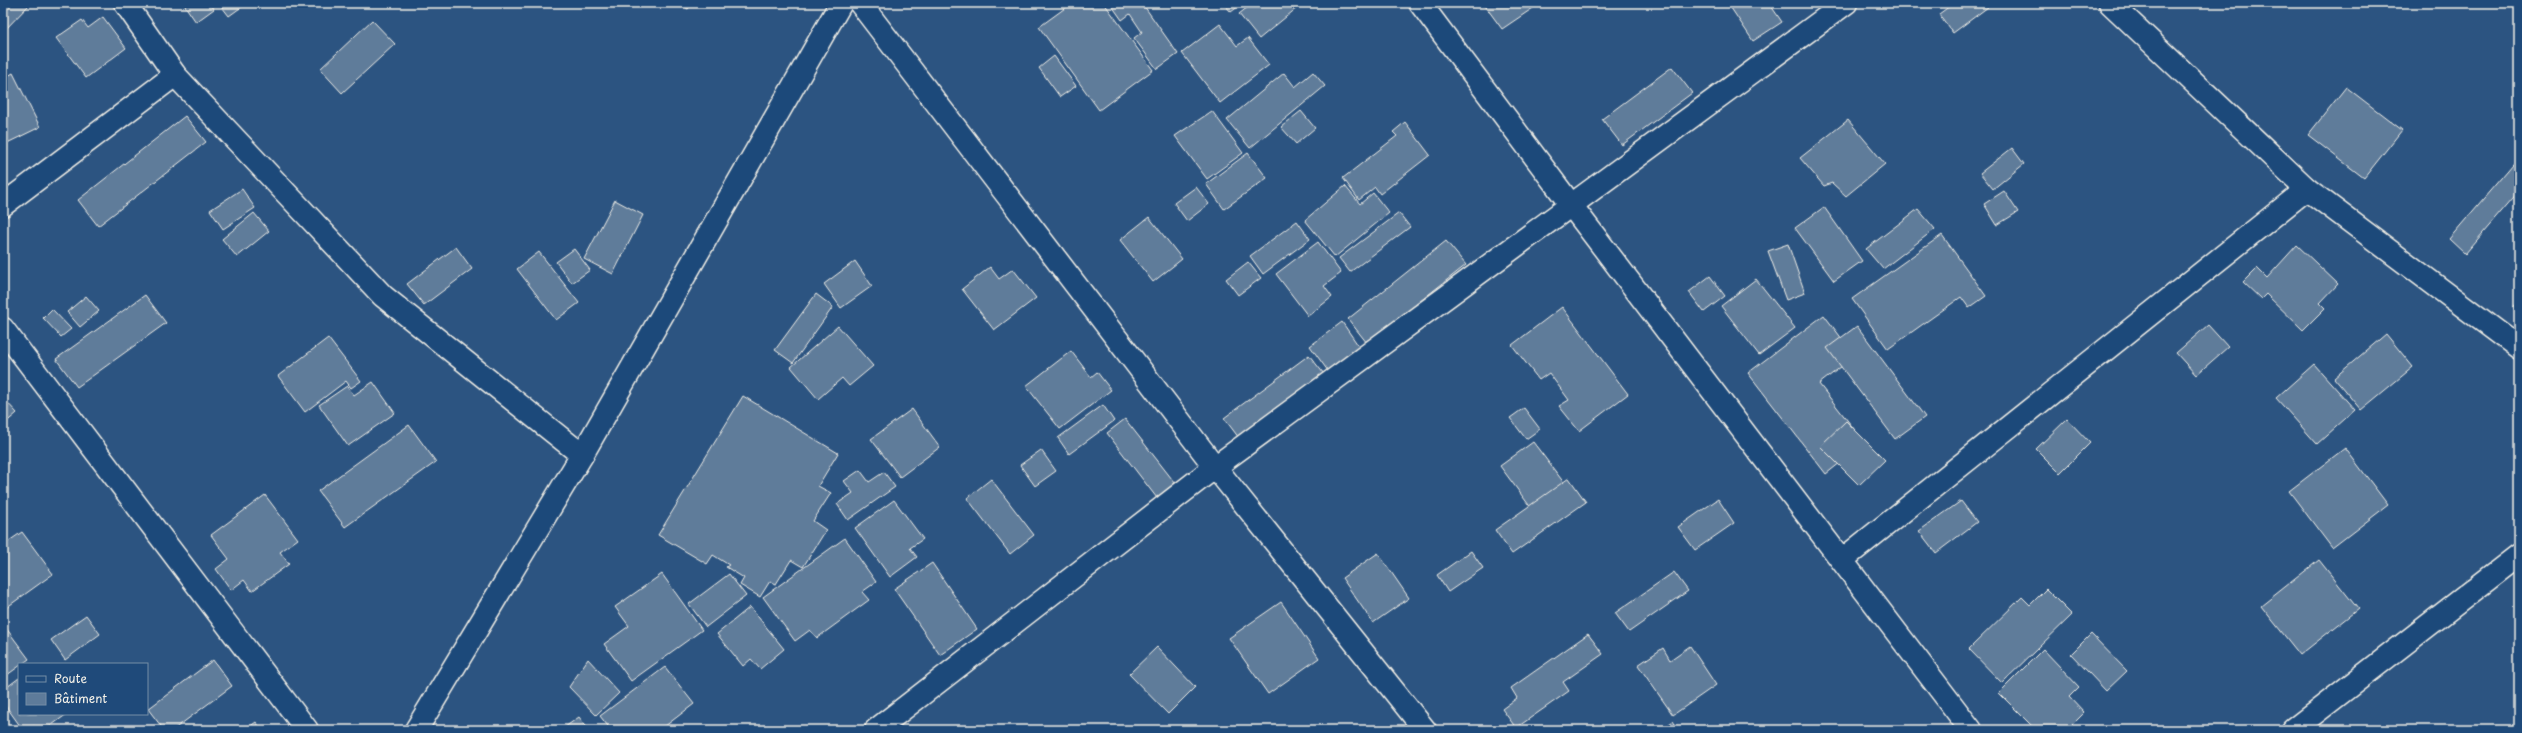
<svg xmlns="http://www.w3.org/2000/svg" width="2522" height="733" viewBox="0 0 2522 733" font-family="'Playpen Sans',sans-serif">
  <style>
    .building { fill: #5e7b9a; stroke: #f4f1e8 }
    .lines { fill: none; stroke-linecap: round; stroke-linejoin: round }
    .minor-casing { stroke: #f4f1e8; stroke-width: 25 }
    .tertiary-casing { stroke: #f4f1e8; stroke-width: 25 }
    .minor { stroke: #1f4a7a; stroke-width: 22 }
    .tertiary { stroke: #1f4a7a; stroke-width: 22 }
  </style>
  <rect width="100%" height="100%" fill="#2c5481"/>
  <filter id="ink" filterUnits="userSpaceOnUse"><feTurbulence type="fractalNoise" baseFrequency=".025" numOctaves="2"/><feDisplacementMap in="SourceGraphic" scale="8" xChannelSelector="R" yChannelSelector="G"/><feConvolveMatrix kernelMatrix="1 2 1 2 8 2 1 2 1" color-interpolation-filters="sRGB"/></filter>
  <g filter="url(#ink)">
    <g class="building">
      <path d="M12,3H26L29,5L3,32V12Z"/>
      <path d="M183,3H210L214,9L196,22Z"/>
      <path d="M219,3H247L229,16Z"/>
      <path d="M678,3H693L688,9Z"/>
      <path d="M1072,3H1104L1153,70L1099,110L1039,27Z"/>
      <path d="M1110,3H1142L1178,54L1157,69L1134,38L1142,32L1130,14L1122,20Z"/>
      <path d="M1223,3H1243L1231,12Z"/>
      <path d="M1253,3H1303L1259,39L1239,14Z"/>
      <path d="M1483,3H1534L1536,6L1502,29Z"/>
      <path d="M1739,3H1769L1782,22L1753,41L1731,8Z"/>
      <path d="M1954,3H1985L1988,7L1953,33L1939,14Z"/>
      <path d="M103,17L126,48L86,78L56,38L82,20L88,28Z"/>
      <path d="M372,20L395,44L342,93L320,69Z"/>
      <path d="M1220,24L1237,46L1248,38L1269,65L1220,103L1182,53Z"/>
      <path d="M1054,56L1076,86L1060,97L1039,68Z"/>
      <path d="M1672,67L1692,93L1622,145L1602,119Z"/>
      <path d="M1313,72L1325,86L1250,148L1227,120L1284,73L1295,87Z"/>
      <path d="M13,73L40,127L3,145V79Z"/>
      <path d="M2346,87L2402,130L2364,178L2308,135Z"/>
      <path d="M1212,111L1243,153L1207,179L1175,136Z"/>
      <path d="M1301,111L1315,128L1296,144L1281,127Z"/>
      <path d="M185,116L206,142L98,226L78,200Z"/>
      <path d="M1848,120L1885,164L1846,196L1832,183L1824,186L1800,158Z"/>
      <path d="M1405,122L1430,155L1380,194L1375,187L1359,200L1343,178L1397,136L1393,132Z"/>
      <path d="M2012,148L2024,164L1993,189L1980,173Z"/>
      <path d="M1248,153L1267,178L1224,209L1206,184Z"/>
      <path d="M2519,157V191L2465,254L2449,239Z"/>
      <path d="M1345,186L1360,204L1373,193L1389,213L1335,257L1305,220Z"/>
      <path d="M1196,187L1209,204L1187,221L1174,203Z"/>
      <path d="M242,189L255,208L223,229L210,210Z"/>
      <path d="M2004,191L2018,212L1997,225L1984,204Z"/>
      <path d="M615,200L643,215L613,274L584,259Z"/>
      <path d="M1824,207L1862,261L1834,281L1795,228Z"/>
      <path d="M1918,209L1935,229L1883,269L1866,249Z"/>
      <path d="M254,213L269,231L237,257L222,239Z"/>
      <path d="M1399,213L1410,227L1350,272L1339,258Z"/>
      <path d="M1149,217L1182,259L1153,282L1120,240Z"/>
      <path d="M1297,221L1310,239L1263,274L1250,256Z"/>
      <path d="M1942,235L1986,296L1969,308L1961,297L1888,349L1852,299Z"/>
      <path d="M1446,241L1466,265L1367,343L1348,319Z"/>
      <path d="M1318,242L1341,273L1324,286L1332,297L1308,316L1276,274Z"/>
      <path d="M1788,244L1805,293L1786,300L1768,251Z"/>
      <path d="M2297,245L2338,284L2320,303L2325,308L2303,330L2266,294L2261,299L2243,282L2257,268L2267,278Z"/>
      <path d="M456,247L472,269L424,305L407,284Z"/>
      <path d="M574,249L590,270L572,283L556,262Z"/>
      <path d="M539,252L579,303L556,320L517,269Z"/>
      <path d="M855,261L872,286L841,308L824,284Z"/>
      <path d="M1248,262L1261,278L1238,295L1226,279Z"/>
      <path d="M990,267L999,279L1013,269L1036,298L994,330L962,289Z"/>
      <path d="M1710,276L1725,296L1704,312L1689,292Z"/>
      <path d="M1756,279L1795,328L1759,355L1721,306Z"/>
      <path d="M816,294L833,307L793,363L775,350Z"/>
      <path d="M145,295L166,323L77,387L56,359Z"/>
      <path d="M86,296L99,311L80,327L67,312Z"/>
      <path d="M2519,300V313L2513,308Z"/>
      <path d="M1562,307L1628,394L1579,431L1559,406L1569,400L1549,373L1539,380L1512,345Z"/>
      <path d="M52,309L71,329L61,337L43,318Z"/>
      <path d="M1824,315L1855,356L1819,384L1865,443L1826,474L1748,373Z"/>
      <path d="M1342,322L1360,348L1328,371L1310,346Z"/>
      <path d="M2208,325L2228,347L2196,375L2176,353Z"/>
      <path d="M838,326L873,366L849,386L842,378L818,399L791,367Z"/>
      <path d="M1857,326L1925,417L1895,439L1827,348Z"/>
      <path d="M2386,334L2413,367L2361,410L2334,378Z"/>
      <path d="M328,338L361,381L351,388L346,381L305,412L278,376Z"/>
      <path d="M1071,351L1091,377L1097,372L1111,390L1060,429L1026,386Z"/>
      <path d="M1309,355L1324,374L1239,438L1224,418Z"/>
      <path d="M2314,364L2355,410L2317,444L2276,398Z"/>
      <path d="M373,382L395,413L348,446L319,405L347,386L354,395Z"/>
      <path d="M743,396L838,453L818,486L831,493L813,521L826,530L803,567L791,560L776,584L770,581L760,597L740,585L744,578L726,567L729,565L713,555L707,564L658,535Z"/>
      <path d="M4,399L17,413L3,425V400Z"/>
      <path d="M1103,405L1114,421L1069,454L1058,438Z"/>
      <path d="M1524,408L1540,429L1526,439L1510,418Z"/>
      <path d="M912,409L940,447L900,477L871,439Z"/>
      <path d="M1125,419L1179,488L1160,502L1107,433Z"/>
      <path d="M2067,419L2090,443L2060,473L2036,449Z"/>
      <path d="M1846,421L1885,460L1859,485L1820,446Z"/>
      <path d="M409,425L436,462L345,527L318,491Z"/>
      <path d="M1533,442L1574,496L1540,520L1500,466Z"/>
      <path d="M2345,448L2388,505L2332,548L2289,491Z"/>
      <path d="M1041,450L1056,471L1035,486L1020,465Z"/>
      <path d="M860,470L869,482L884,472L895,487L848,520L837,504L853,493L844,481Z"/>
      <path d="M1569,478L1586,502L1512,554L1495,530Z"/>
      <path d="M991,479L1034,535L1010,554L967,498Z"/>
      <path d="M265,495L298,539L280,552L289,564L252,591L244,580L231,590L216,569L229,559L211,535Z"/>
      <path d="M1718,499L1734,523L1695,550L1678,527Z"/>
      <path d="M894,500L923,539L910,548L917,557L890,577L855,528Z"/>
      <path d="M1961,501L1977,522L1936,553L1919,531Z"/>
      <path d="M22,532L53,574L3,610V545Z"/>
      <path d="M845,538L876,582L862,592L869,600L817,638L810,630L795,641L763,597Z"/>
      <path d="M1471,551L1483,568L1448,592L1437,575Z"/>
      <path d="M1378,553L1409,598L1373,623L1342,578Z"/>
      <path d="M2319,560L2358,609L2300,655L2261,606Z"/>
      <path d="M932,563L977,629L940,655L894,589Z"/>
      <path d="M1674,572L1688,591L1629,632L1615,613Z"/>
      <path d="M662,574L702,630L631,681L604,644L629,626L615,607Z"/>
      <path d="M729,574L746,596L706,627L689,604Z"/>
      <path d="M2046,589L2072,615L2002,683L1969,649L2022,597L2030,605Z"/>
      <path d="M1281,602L1319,658L1268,694L1229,638Z"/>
      <path d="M750,607L784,649L760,669L751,659L743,666L717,634Z"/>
      <path d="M86,615L100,634L65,660L51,640Z"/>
      <path d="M3,624L29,659L3,678Z"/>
      <path d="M1588,634L1603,654L1563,682L1569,691L1516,728L1502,709L1517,698L1511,688Z"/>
      <path d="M2091,634L2127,671L2106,691L2071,654Z"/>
      <path d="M1690,646L1716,685L1673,715L1638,665L1663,648L1670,660Z"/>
      <path d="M1157,647L1195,687L1168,714L1129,674Z"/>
      <path d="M2043,649L2079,687L2069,697L2084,713L2067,730H2036L1999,693Z"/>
      <path d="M588,659L619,693L596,715L569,687Z"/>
      <path d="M213,660L232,686L173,730H164L148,709Z"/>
      <path d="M665,667L694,704L660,730H611L600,716Z"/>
      <path d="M19,678V714H67L45,730H37L34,726L23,730L3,702V690Z"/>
      <path d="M579,717L589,730H561Z"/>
      <path d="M1673,721L1679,730H1661Z"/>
      <path d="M256,722L262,730H245Z"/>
    </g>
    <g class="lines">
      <g class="minor-casing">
        <g id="minor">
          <path d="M125,3L175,75L383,296L582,455"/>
          <path d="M860,3L1215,467L1425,730"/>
          <path d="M1420,3L1571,205L1971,730"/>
          <path d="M2110,3L2307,189L2519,348"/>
          <path d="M3,205L175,75"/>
          <path d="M3,329L307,730"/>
          <path d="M1842,560L2307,189"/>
          <path d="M876,730L1215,467L1846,3"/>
          <path d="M2293,730L2519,555"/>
        </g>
      </g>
      <g class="tertiary-casing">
        <path id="tertiary" d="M416,730L582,455L841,3"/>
      </g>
      <use href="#minor" class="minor"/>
      <use href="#tertiary" class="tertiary"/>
    </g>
  </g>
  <rect width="2522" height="733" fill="none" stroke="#1f4a7a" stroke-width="16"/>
  <rect x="8" y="8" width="2506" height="717" fill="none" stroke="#f4f1e8" stroke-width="1.5" filter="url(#ink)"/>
  <rect x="18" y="663" width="130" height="52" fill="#1f4a7a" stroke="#748da6"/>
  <rect x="26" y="676" width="20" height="6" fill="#1f4a7a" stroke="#748da6"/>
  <text x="54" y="683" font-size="12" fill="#f4f1e8">Route</text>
  <rect x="26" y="693" width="20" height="12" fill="#5e7b9a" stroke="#748da6"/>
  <text x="54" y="703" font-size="12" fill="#f4f1e8">Bâtiment</text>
</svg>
